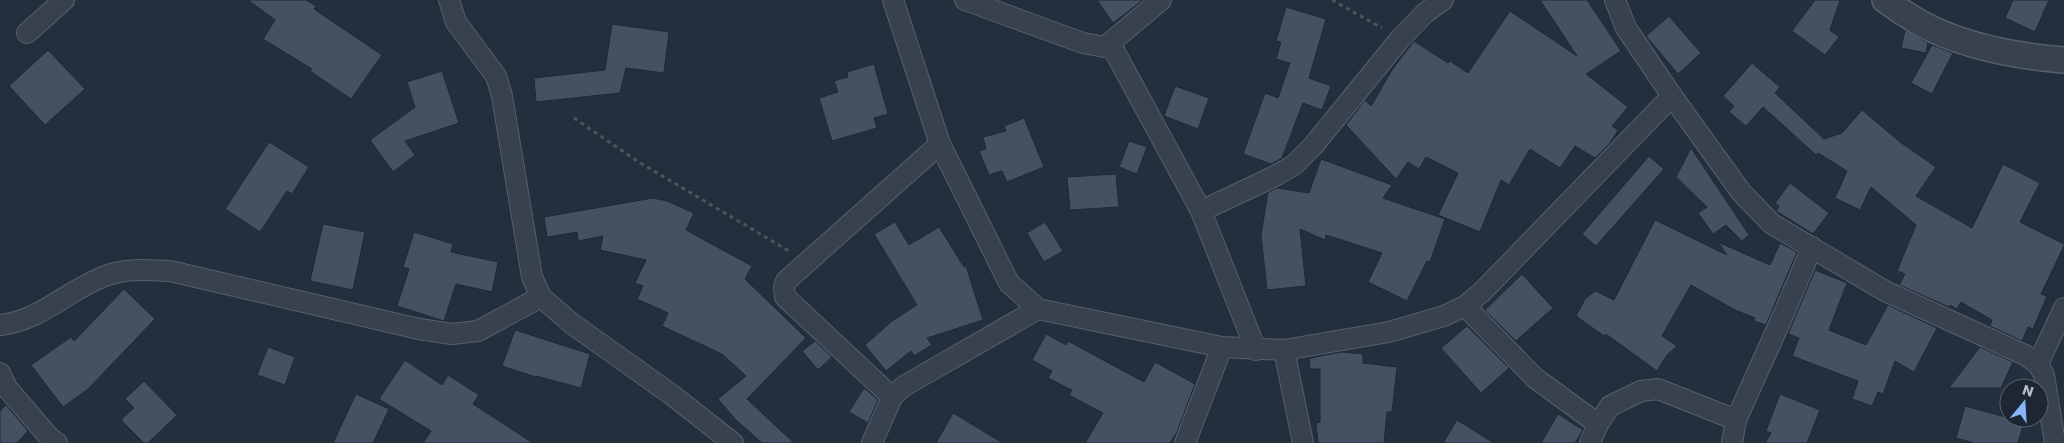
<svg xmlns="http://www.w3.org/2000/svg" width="2064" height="443" viewBox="0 0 2064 443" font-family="Poppins,sans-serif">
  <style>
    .building { fill: #455162; stroke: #1f2835 }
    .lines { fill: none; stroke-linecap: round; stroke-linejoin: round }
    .minor-casing { stroke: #565f6c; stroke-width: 22 }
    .tertiary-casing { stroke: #565f6c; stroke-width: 28 }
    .path { stroke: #44595c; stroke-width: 3; stroke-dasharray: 4 4; stroke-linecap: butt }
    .minor { stroke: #38414e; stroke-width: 20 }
    .tertiary { stroke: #38414e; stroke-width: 25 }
  </style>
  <rect width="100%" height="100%" fill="#242f3e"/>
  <g class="building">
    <path d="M248,0H306L316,6L314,9L382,55L351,99L310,71L312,69L263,39L275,20Z"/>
    <path d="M1097,0H1143L1113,23Z"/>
    <path d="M1540,0H1587L1621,51L1586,74L1628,107L1612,126L1618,130L1610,143L1595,158L1575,146L1560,168L1530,149L1509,185L1501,180L1480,232L1438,215L1458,173L1426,157L1419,169L1408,162L1396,179L1346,125L1365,100L1371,106L1392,70L1414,41L1448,63L1450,61L1468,73L1510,11L1577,56Z"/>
    <path d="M1815,0H1840L1830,30L1839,37L1825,55L1792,31Z"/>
    <path d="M2013,0H2049L2035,32L2005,18Z"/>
    <path d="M1286,7L1326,19L1309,78L1331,86L1322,110L1303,103L1282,158L1271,164L1243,154L1265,93L1278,98L1290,63L1276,59L1281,42L1276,41Z"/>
    <path d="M1669,16L1701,53L1678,74L1646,36Z"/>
    <path d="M612,24L669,32L664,73L626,68L620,93L536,102L534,78L605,70Z"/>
    <path d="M1905,30L1928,43L1926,53L1901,48Z"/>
    <path d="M1932,45L1953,53L1932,94L1911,83Z"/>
    <path d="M48,50L85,89L45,125L9,86Z"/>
    <path d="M1752,63L1780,87L1775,93L1824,139L1842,133L1862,110L1900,142L1936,167L1916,196L1972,228L2003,164L2040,183L2020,222L2064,244V246L2041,294L2047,296L2033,329L2028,327L2022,341L1990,326L1992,320L1961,302L1957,309L1950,305L1949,307L1899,285L1905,274L1897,271L1916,225L1871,187L1860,210L1835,198L1847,171L1818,153L1816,155L1763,107L1746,126L1729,112L1734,106L1723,96Z"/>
    <path d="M874,64L888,114L874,118L877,128L832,141L819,98L838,92L834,81L848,77L847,72Z"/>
    <path d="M442,71L459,123L405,141L415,155L393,172L370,140L415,107L407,82Z"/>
    <path d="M1175,86L1209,98L1198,129L1164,116Z"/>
    <path d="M1024,118L1044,167L1007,182L1002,171L989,175L979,151L986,149L983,137L1006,131L1004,126Z"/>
    <path d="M1129,141L1147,147L1137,174L1119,167Z"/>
    <path d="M269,142L309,167L292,194L287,191L260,232L225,209Z"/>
    <path d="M1691,148L1749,235L1742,241L1726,225L1713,234L1698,213L1707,207L1676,177Z"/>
    <path d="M1649,156L1664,169L1596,246L1582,234Z"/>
    <path d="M1321,159L1392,185L1383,198L1445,219L1430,262L1427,261L1407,301L1368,282L1382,253L1326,235L1325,240L1300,229L1306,286L1267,290L1261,235L1268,192L1277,188L1309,193Z"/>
    <path d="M1116,174L1119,207L1070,210L1067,177Z"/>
    <path d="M1790,183L1829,213L1813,234L1776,211L1779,206L1775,203Z"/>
    <path d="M653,198L667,201L694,213L686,230L752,266L745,279L806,338L747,399L794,443H762L736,420L718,399L746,376L722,354L662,326L668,313L637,299L643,286L635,283L646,260L600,250L603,236L578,241L577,232L547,237L544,217Z"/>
    <path d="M1655,220L1727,255L1718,242L1770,265L1780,243L1797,252L1766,325L1754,321L1755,318L1735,310L1691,285L1662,336L1677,346L1667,355L1657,371L1606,334L1604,336L1576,316L1585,299L1595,291L1614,300Z"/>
    <path d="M895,222L909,245L939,227L964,267L966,266L983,320L927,338L932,345L914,356L911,351L886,371L865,345L892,321L917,305L874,234Z"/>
    <path d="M1045,222L1063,251L1044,262L1027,233Z"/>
    <path d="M323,224L365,232L353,290L310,281Z"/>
    <path d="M414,232L453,244L451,252L498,262L492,292L456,284L444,321L397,306L409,269L403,267Z"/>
    <path d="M1815,270L1847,283L1829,330L1866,345L1888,305L1937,328L1914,372L1895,361L1883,394L1878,392L1872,406L1852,399L1858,381L1792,356L1799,338L1788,334Z"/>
    <path d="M1522,274L1553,308L1516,341L1485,310Z"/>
    <path d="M124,289L155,319L88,389L63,407L31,365L71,337L74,341Z"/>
    <path d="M1467,326L1509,368L1481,393L1441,348Z"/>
    <path d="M515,330L590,354L581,388L536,376V377L502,366Z"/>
    <path d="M1046,334L1066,345L1068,341L1144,382L1155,362L1195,384L1177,432L1170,443H1085L1103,413L1069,395L1072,390L1048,378L1052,371L1032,360Z"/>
    <path d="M815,341L832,357L818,370L802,351Z"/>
    <path d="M268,347L295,357L285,385L257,375Z"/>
    <path d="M1980,347L2013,362L2001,388H1949Z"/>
    <path d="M1341,352L1363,354V363L1397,367L1392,412H1387L1384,443H1318L1316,423L1320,422V369H1309L1310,358Z"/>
    <path d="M405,360L442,385L448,375L479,395L473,404L533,443H423L431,431L379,399Z"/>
    <path d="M144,381L177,415L148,443H144L121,420L134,408L125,399Z"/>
    <path d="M864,388L878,400L868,423L849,412Z"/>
    <path d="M356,394L389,409L373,443H333Z"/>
    <path d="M1780,394L1820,410L1807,443H1765L1771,433L1766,431Z"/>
    <path d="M6,405L28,431L17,443H0V411Z"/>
    <path d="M1965,406L2024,422L2018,443H1974L1956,438Z"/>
    <path d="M953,413L1003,443H936Z"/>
    <path d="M1558,414L1583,430L1575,443H1541Z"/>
    <path d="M1457,420L1494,443H1443Z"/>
  </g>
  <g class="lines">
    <g class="minor-casing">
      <g id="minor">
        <path d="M449,0L456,22L496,76L502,96L532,277L541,297L571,323L672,395L733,443"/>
        <path d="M893,0L940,144L1009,283L1038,309L1222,347L1284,350L1389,332L1444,316L1465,306L1482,292L1672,96"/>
        <path d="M965,0L1083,43L1105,47L1161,0"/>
        <path d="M1615,0L1626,28L1672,96L1741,192L1772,224L1885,291L2025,355L2038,364L2044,375L2055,443"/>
        <path d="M27,33L64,0"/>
        <path d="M1110,43L1201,211L1256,350"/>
        <path d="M1201,211L1273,177L1294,165L1313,146L1400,39L1425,13L1443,0"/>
        <path d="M1465,306L1535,378L1598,424"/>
        <path d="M0,325C40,321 68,290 105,276C126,268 149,270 170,271L419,329L452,334L478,331L541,297"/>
        <path d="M1284,350L1303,443"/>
        <path d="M2038,364L2064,308"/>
        <path d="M0,373L7,388L49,437L57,443"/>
        <path d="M892,397L785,297L784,287L786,281L940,144"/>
        <path d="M872,443L892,397L904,386L1038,309"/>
        <path d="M1185,443L1222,347"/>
        <path d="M1590,443L1598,424L1610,406L1641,391L1658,389L1736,420"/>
        <path d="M1732,443L1736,420L1785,311L1812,247"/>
      </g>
    </g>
    <g class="tertiary-casing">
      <path id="tertiary" d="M1885,0C1896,8 1908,16 1920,23C1964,47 2015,56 2064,60"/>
    </g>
    <g class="path">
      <path d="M1332,0L1382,28"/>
      <path d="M574,118L637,161L789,251"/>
    </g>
    <use href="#minor" class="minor"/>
    <use href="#tertiary" class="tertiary"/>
  </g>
  <g transform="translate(2024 403) rotate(18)"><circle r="24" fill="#1d2633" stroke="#59626f"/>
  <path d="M0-4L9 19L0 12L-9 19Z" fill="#8ab4f8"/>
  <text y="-8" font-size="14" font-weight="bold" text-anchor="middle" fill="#b4bcc9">N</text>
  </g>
</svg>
